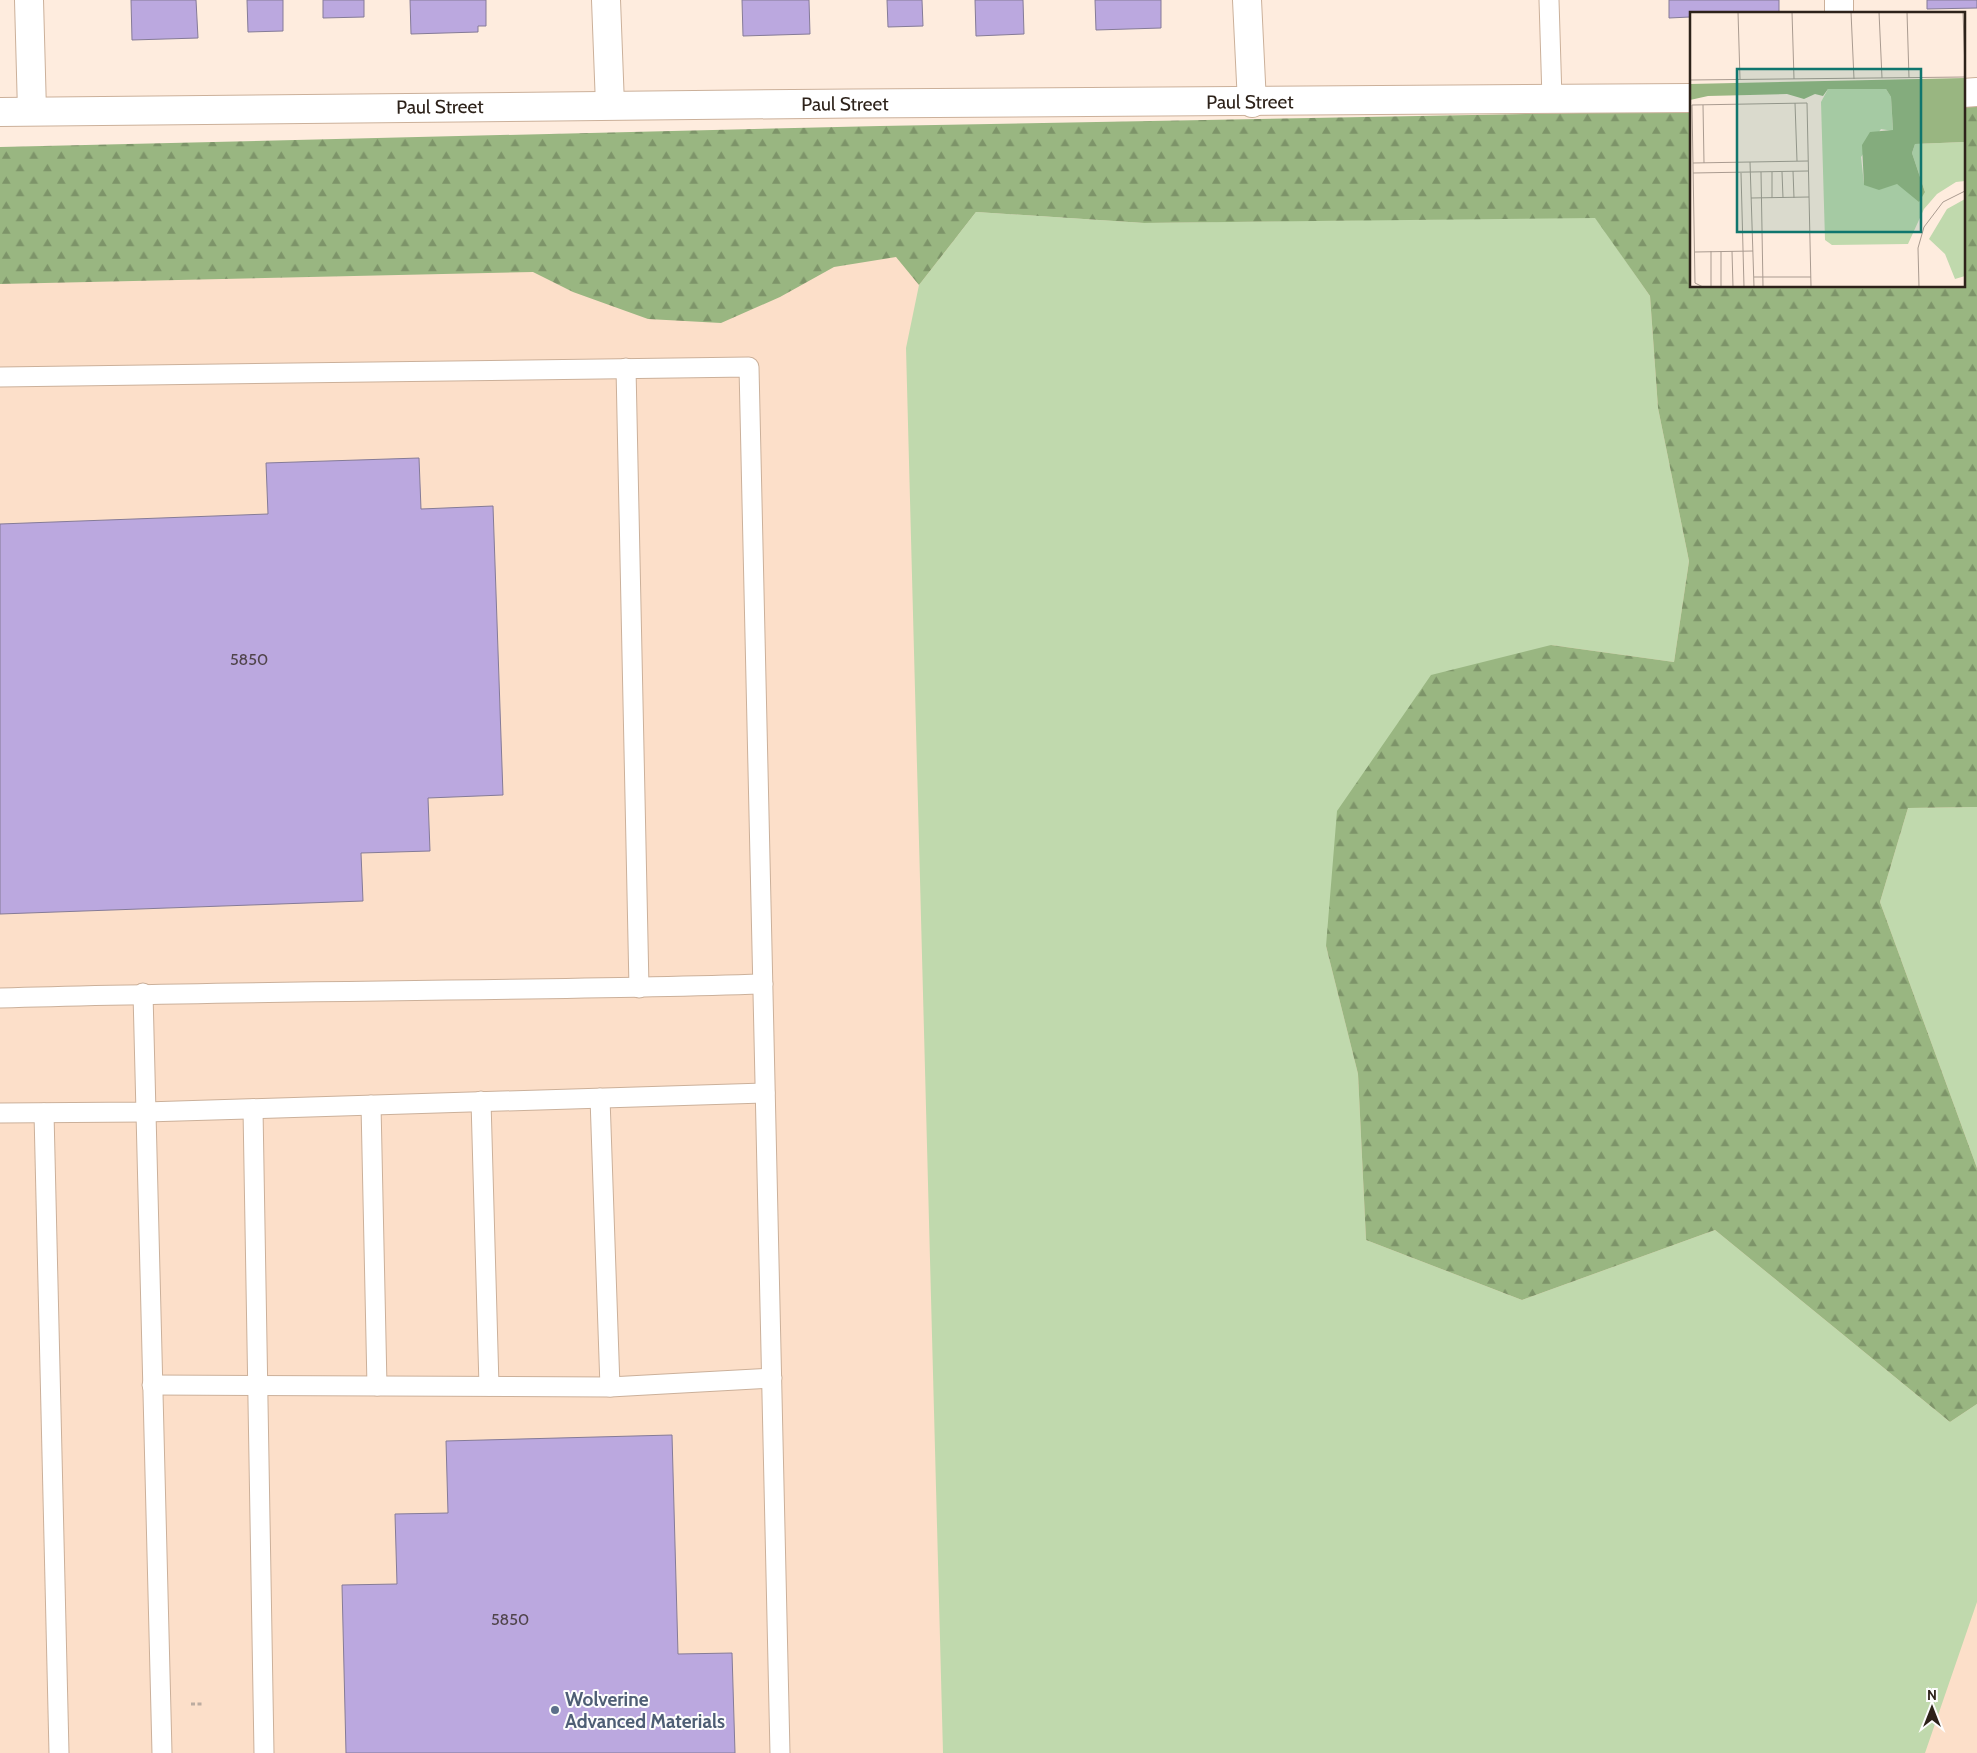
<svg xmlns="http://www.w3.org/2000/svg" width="1977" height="1753" viewBox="0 0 1977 1753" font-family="Cabin,sans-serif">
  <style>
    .built { fill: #fcdfc9 }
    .green { fill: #c0d9ad }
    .forest { fill: url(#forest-firs) }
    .building { fill: #bba8df; stroke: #857b97 }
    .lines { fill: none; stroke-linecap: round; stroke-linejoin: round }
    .lane-casing { stroke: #cbb09a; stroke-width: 21 }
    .street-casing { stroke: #cbb09a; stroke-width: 30 }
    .path { stroke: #bcaca0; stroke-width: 3; stroke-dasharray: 4 2.5; stroke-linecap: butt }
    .lane { stroke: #fff; stroke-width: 19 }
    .street { stroke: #fff; stroke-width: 28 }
    .service-dot { fill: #5c6f8a; stroke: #fdfdfd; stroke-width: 2 }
    .labels { text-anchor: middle; stroke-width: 4; stroke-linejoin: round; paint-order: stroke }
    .number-label { font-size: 16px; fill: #50444b }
    .street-label { font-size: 19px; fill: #2d221a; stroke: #fdfdfd }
    .service-label { font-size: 19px; font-weight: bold; fill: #4e5e75; stroke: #fdfdfd; text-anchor: start }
    .inset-road { fill: none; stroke: #aa9b90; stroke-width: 1 }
    .view { fill: #0f766e; fill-opacity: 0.15; stroke: #0f766e; stroke-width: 2.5 }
    .inset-edge { fill: none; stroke: #2d221a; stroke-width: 2.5 }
  </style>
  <defs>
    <pattern id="forest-firs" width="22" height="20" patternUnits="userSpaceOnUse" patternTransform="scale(1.25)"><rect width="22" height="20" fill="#99b681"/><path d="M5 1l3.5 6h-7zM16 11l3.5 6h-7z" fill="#7d9469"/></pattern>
  </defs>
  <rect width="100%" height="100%" fill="#feecde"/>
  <path class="built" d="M1977,107V1753H0V168L1691,286H1963Z"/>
  <g class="green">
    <path d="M976,212L1144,223L1595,217L1650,296L1658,408L1689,561L1674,662L1551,645L1326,946L1358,1074L1366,1240L1522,1300L1715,1230L1950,1422L1977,1404V1602L1925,1753H943L906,348L919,285Z"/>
    <path d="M1977,807V1168L1880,902L1908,808Z"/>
  </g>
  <path class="forest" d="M1963,106H1977V807L1908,808L1880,902L1977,1168V1404L1950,1422L1715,1230L1522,1300L1366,1240L1358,1074L1326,946L1337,811L1431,675L1551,645L1674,662L1689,561L1658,408L1650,296L1595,218L1144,223L976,212L919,285L896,257L834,267L780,297L721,323L648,319L573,292L533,272L0,284V147L880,126L1691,111V286H1963Z"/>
  <g class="building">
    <path d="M131,0H196L198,38L132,40Z"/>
    <path d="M247,0H283V31L248,32Z"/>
    <path d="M323,0H364V17L323,18Z"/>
    <path d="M410,0H486V26H478V32L411,34Z"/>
    <path d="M742,0H809L810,34L743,36Z"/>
    <path d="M887,0H922L923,26L888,27Z"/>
    <path d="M975,0H1023L1024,34L976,36Z"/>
    <path d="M1095,0H1161V28L1096,30Z"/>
    <path d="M1669,0H1779V14H1691V30L1690,17L1669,18Z"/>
    <path d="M1927,0H1977V8L1927,9Z"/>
    <path d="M419,458L421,509L493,506L503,795L428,798L430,851L361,853L363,901L0,914V524L268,514L266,463Z"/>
    <path d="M672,1435L678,1654L732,1653L735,1753H346L342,1585L397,1584L395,1514L448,1513L446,1441Z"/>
  </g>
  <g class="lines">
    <g class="lane-casing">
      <g id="lane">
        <path d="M1549,0L1552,99"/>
        <path d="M626,368L639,988"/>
        <path d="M0,377L749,367L780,1753"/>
        <path d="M143,993L162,1753"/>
        <path d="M0,998C254,990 509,992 763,984"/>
        <path d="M600,1098L610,1387"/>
        <path d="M481,1101L489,1386"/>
        <path d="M371,1105L377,1386"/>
        <path d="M253,1109L264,1753"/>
        <path d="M0,1113L146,1112L765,1093"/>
        <path d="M44,1113L59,1753"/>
        <path d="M152,1385L610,1387L772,1378"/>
      </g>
    </g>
    <g class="street-casing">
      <g id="street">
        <path d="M29,0L32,111"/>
        <path d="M606,0L610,105"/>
        <path d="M1247,0L1252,103"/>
        <path d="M1839,0V14"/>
        <path d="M1963,93L1977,92"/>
        <path id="s1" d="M0,112C564,102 1127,104 1691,98"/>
      </g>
    </g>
    <path class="path" d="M191,1704H202"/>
    <use href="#lane" class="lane"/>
    <use href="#street" class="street"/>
  </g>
  <circle class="service-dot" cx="555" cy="1710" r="5"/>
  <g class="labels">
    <g class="number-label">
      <text x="249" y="665">5850</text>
      <text x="510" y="1625">5850</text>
    </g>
    <g class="street-label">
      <text dy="7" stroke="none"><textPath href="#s1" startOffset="1250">Paul Street</textPath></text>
      <text dy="7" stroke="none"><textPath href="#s1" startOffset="845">Paul Street</textPath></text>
      <text dy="7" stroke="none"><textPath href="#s1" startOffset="440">Paul Street</textPath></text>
    </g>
    <g class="service-label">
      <text x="565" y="1706">Wolverine<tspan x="565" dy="22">Advanced Materials</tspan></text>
    </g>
  </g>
  <g transform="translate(1690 12)">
    <rect width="275" height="275" fill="#feecde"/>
    <path d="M138,77H196L201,85L203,119L191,117L171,145L174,172H207L235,180L222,141L225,132L275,130V169L266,170L247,182L234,197L218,232L142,233L135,228L131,90ZM275,187V264L265,267L255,242L239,227L257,197Z" fill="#c0d9ad"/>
    <path d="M275,66V130L225,132L222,141L235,180L229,190L207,172L189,178L174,173L172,133L180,120L203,118L201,85L196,77H138L133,84L125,82L114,87L97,82L18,84L0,88V72Z" fill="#99b681"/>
    <path class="inset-road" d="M48,0L50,67M102,0L104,67M161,0L164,67M189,0L192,66M217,0L219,66M273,0L275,58M0,68L275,65M105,91L107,149M13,93L14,151M60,150L64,275M3,151L118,149M103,159L104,186M71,160L73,275M82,160V186M92,160L93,186M3,161L118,159M51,161L54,275M61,186L119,185M21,239V275M31,239V275M42,239L43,275M5,240L63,239M64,265H121M13,275L5,271L2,93L117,91L121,275M229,275L228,236L234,215L253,190L275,179"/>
    <path class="view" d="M47,57H231V220H47Z"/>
    <rect width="275" height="275" class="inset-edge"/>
  </g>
  <g transform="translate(1932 1708)" stroke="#fdfdfd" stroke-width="4" paint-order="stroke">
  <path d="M0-4L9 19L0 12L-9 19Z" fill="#2d221a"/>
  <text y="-8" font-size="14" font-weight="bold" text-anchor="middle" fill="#2d221a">N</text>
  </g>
</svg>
